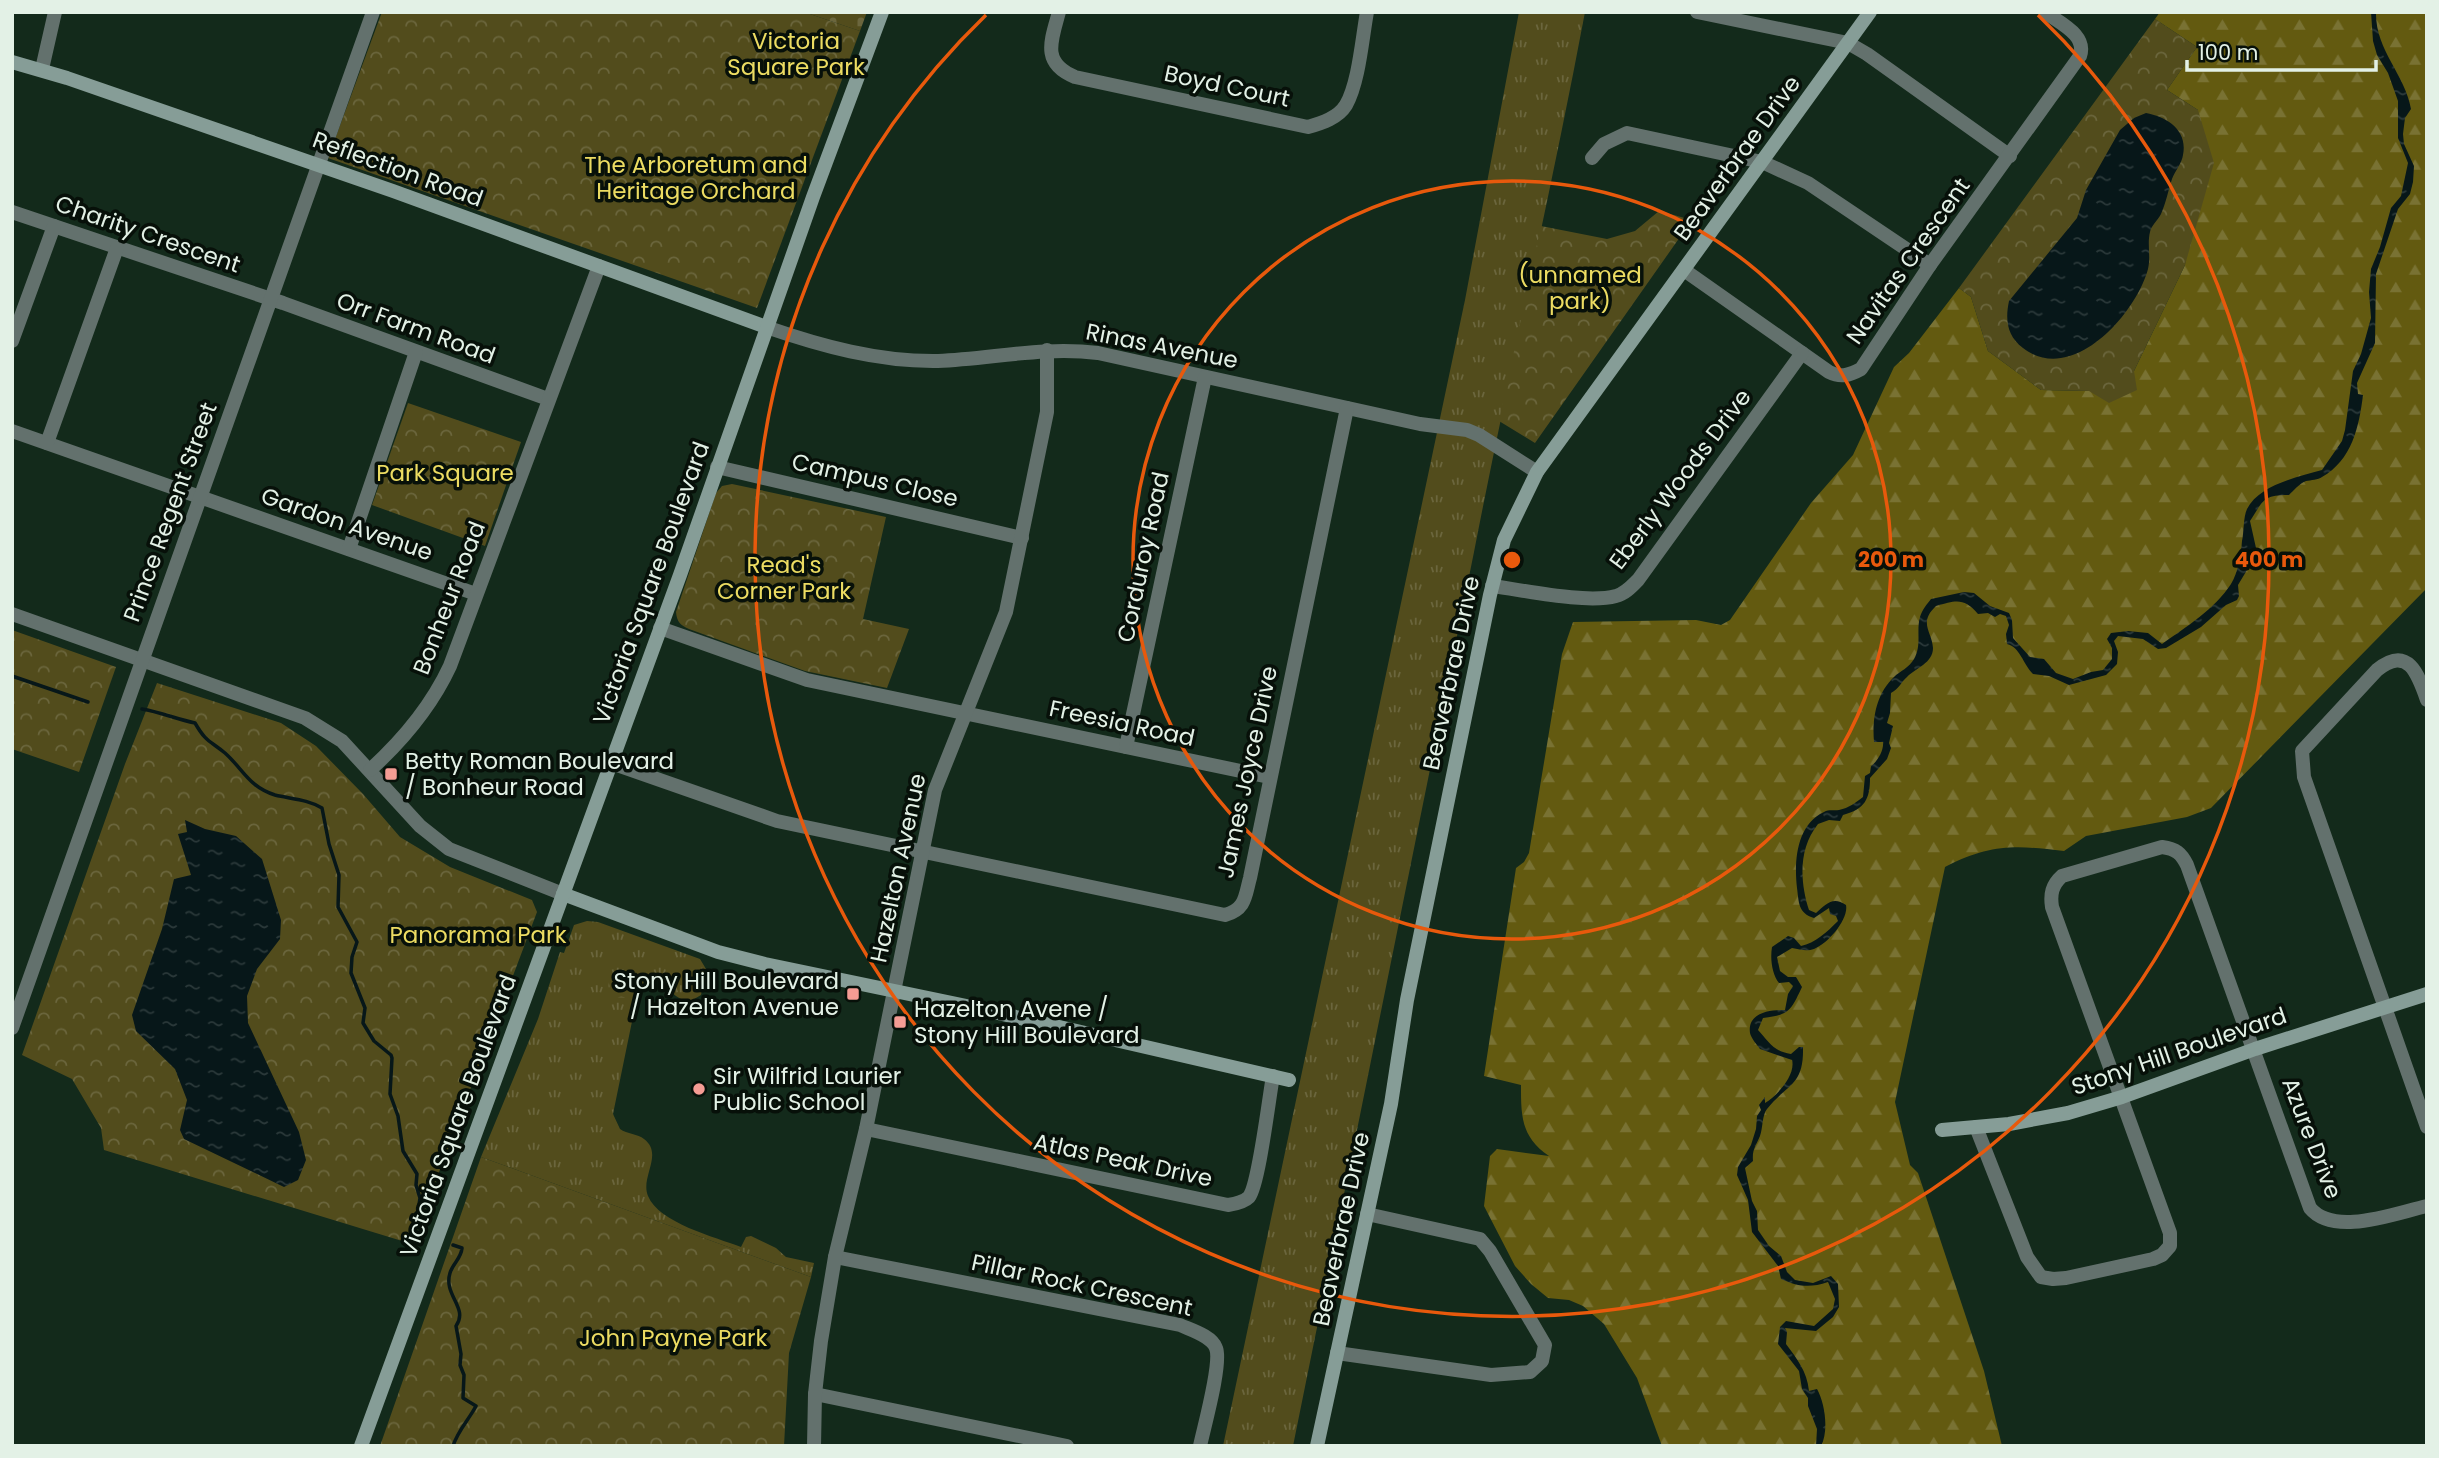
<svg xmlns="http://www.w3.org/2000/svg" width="2439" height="1458" viewBox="0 0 2439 1458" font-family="Poppins,sans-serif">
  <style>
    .grass { fill: url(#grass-tufts) }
    .forest { fill: url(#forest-firs) }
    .cemetery { fill: url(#cemetery-stones) }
    .park { fill: url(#park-crowns) }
    .water { fill: url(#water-ripples) }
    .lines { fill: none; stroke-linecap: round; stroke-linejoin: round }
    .stream { stroke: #071719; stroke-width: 3.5 }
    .street { stroke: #63716d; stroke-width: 14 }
    .secondary { stroke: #869d97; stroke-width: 14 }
    .ring { fill: none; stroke: #e8590c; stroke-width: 3.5 }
    .poi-dot { fill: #f59c94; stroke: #071009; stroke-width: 2.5 }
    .labels { text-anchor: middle; stroke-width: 7; stroke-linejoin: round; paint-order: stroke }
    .park-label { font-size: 23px; fill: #ecdc62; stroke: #071009 }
    .street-label { font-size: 23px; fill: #e3f1e6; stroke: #071009 }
    .poi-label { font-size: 23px; fill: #e3f1e6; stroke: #071009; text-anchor: start }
    .centre { fill: #e8590c; stroke: #071009; stroke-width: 3.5 }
    .ring-label { font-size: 21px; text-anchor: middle; font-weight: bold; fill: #e8590c; stroke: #071009; stroke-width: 7; stroke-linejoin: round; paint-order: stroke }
  </style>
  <defs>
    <pattern id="grass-tufts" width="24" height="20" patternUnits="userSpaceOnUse" patternTransform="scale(1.75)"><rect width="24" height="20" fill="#524c1c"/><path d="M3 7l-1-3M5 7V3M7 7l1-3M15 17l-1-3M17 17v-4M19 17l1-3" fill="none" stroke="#6b663d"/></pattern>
    <pattern id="forest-firs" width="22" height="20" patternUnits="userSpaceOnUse" patternTransform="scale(1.75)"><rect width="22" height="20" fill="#635a10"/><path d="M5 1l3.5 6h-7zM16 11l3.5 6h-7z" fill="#797233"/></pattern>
    <pattern id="cemetery-stones" width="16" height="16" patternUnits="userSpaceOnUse" patternTransform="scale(1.75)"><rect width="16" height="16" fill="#524c1c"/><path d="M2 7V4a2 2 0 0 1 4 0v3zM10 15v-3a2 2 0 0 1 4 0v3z" fill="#6b663d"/></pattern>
    <pattern id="park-crowns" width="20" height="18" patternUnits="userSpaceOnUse" patternTransform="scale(1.75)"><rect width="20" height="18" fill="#524c1c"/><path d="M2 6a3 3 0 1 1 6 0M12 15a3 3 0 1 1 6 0" fill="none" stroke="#6b663d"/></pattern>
    <pattern id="water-ripples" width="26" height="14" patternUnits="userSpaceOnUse" patternTransform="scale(1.75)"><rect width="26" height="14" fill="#071719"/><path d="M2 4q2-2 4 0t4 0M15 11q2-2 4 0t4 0" fill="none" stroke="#2b393a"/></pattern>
  </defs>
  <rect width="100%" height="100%" fill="#132a1b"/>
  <g class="grass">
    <path d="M1519,12H1585C1551,193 1509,372 1474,552L1293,1446H1223L1465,300Z"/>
    <path d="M587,921L598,922L700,959L706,969L701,995L689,1002C679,999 668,994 669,981L655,976L642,991L636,1002L613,1114L620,1129C627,1134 638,1134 644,1139C664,1154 640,1177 648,1196C659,1223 715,1237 741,1247L746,1237L751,1236L776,1248L786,1257L814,1263L811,1277L481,1157L538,1019L560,952L564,953L574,925Z"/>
  </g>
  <path class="forest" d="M2160,12H2427V588L2211,808L2187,817L2086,836L2064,851C2015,845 1990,844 1945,867L1895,1102L1910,1165L1918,1173L1984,1371L2002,1446H1662L1637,1378L1604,1324L1583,1306L1569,1300L1548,1298L1531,1284L1515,1266L1484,1206L1490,1156L1497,1149L1549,1156C1521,1137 1521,1116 1521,1085L1484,1076L1516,868L1524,862L1529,853L1562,654L1573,622L1696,620L1721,625L1730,620L1811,503L1853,455L1894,367L1909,353L1959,288L1971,297L1988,351L2041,390L2089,391L2134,371L2185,265L2198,110L2167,90L2197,47L2155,19Z"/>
  <path class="cemetery" d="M804,12H867L860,31Z"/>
  <g class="park">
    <path d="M382,12H804L860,31L757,308L328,158Z"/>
    <path d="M2155,19L2197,47L2167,90L2198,110L2214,163L2185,265L2134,371L2137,390L2109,403L2089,391L2041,390L1988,351L1971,297L1959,288Z"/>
    <path d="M1659,211L1692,220L1535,443L1499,421L1541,226L1607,239L1635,231Z"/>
    <path d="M408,403L521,442L485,546L372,505Z"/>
    <path d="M732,484L886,517L863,619L909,629L887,688L805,671L689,629C680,625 677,622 676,612L716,493L722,486Z"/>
    <path d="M12,630L116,667L79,772L12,749Z"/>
    <path d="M157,683L281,723L316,746L363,794L400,837L450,867L532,900L537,912L412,1244L104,1150L101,1128L72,1079L22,1055L125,764Z"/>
    <path d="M609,976L636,977L635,998L608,997Z"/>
    <path d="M481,1157L811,1277L789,1353L784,1446H380Z"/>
  </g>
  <g class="water">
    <path d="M2371,12H2376C2375,50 2405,74 2411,109L2405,118L2403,134L2404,144L2414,166L2413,182L2410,194L2398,209L2376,274L2375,343L2357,383L2358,394L2363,395C2359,427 2352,460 2322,477C2318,480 2311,480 2306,481C2299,484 2294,490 2289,495C2262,495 2264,500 2250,521L2256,548L2250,565L2238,585L2239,596L2237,600L2226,605L2201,627L2166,648L2158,649L2143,639L2118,636L2114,641L2118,652L2117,664L2106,675L2069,685L2049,676L2033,674C2023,664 2020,647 2007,644L2006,634L2009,625L2006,616L2000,614L1995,617L1988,613L1978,614C1964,598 1957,600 1936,606C1918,623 1932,631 1933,648C1933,663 1916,668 1907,677C1901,682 1899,689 1891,693L1890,713L1887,723L1893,726L1889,743L1891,748L1887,759L1870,778C1870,799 1865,809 1843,815L1840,821L1829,820L1818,824C1798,849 1800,882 1809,910L1816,913C1826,904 1833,896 1846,905C1849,919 1828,944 1814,949C1806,952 1800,949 1792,948L1777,957L1780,971L1788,977H1796L1802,987C1791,1010 1790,1015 1763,1018L1758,1030C1768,1041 1774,1052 1791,1054L1799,1047H1803C1804,1086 1788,1083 1767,1109C1762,1115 1763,1128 1760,1136C1756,1146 1752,1149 1753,1161L1745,1168L1752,1201L1757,1211L1758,1230L1769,1246L1781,1256L1787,1272L1795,1280L1813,1283L1831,1276L1838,1284L1839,1307L1833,1317L1816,1331L1785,1328L1787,1332L1786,1344C1797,1359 1807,1371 1809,1391L1817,1389C1825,1403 1829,1431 1821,1446H1816L1817,1429L1808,1406V1398L1802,1389L1799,1371L1778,1344L1780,1327L1786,1321L1814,1326L1833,1309L1835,1299L1828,1282C1810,1288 1799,1287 1781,1279L1778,1266L1752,1232L1748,1200L1737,1175L1738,1167L1751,1145L1756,1129L1757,1116L1761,1110L1759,1105L1765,1097V1103C1777,1096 1796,1075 1792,1060L1760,1049C1757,1045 1751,1038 1750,1033C1747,1012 1771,1010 1785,1010L1788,994L1793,986L1789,982L1779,983C1772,974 1770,959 1772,947L1788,936L1794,938L1801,946C1815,943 1827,932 1838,921L1836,916L1830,914L1829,908L1814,918C1798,913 1799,903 1797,888C1794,862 1796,825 1824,812C1829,809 1834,811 1839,810C1849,808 1855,803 1863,797L1865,776L1870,773L1871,766C1878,761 1884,750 1883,742H1874C1872,719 1876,694 1894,677C1900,671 1909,668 1914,659C1922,645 1916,631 1920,617C1922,610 1927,604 1931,599L1964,592L1974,593L1990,606L2009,613L2012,620L2013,638L2030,657L2044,659L2056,673L2073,679L2091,672L2103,670L2112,659V648L2107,639L2111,633L2128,631L2148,633L2162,644C2186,627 2215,609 2231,584C2238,573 2241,554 2242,541C2244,532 2243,518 2247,509C2259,485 2297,477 2322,470L2342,441L2345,430L2353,371L2361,354L2371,318L2369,292L2371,269L2380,247L2391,208L2401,196L2408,163L2398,138V101L2388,73L2377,55L2373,41Z"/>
    <path d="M2146,113C2167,117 2188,130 2183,155C2182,163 2175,171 2172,179C2168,191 2166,203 2161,214C2158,220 2151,226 2150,232C2147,244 2151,257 2148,269C2136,314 2072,386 2023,348C2007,336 2005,320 2009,301L2077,218L2086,190L2120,130L2134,118Z"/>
    <path d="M185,820L205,829L236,836L262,859L281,920L280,939L257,969L247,996L248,1023L299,1132L306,1160L298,1180L284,1187L184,1139L180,1130L187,1100L175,1069L136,1031L132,1015L162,929L174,879L191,875L178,834L187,832Z"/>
  </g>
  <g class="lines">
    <g class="stream">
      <path d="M12,676L88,702"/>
      <path d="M142,709C160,712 176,719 195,723C206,742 209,740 225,753C243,769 249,787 275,795C291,799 307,799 322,808L329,844L339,875L338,907L357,942L352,957L351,973L365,1008L363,1023L374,1041L391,1055L392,1058L390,1094L398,1116L403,1151L417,1174L416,1185L420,1198L415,1231L420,1236"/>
      <path d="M453,1446C458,1430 468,1421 476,1406L463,1398L464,1375L460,1365L461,1354L456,1326C469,1308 443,1295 450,1273C453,1263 461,1259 462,1248L453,1245"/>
    </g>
    <g class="street">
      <path d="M1059,12C1051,41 1041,63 1075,77L1308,127C1322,123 1338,118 1346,105C1359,82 1362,39 1367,12"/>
      <path d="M1697,12L1848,43L1867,54L2010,156"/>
      <path d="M42,69L55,12"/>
      <path d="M1592,158L1604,144L1627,133L1762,162L1808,183L1930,265"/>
      <path d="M12,212L283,303L548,399"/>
      <path d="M1684,270L1829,372C1841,378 1850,375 1861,369L1930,265L2080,56C2087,35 2061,24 2045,12"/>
      <path d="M766,327C821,346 879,362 938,361C992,359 1043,346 1098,353L1420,424L1467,430L1479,435L1537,472"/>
      <path d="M12,341L54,226"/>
      <path d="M12,431L476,594"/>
      <path d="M47,443L117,248"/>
      <path d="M717,467L1022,538"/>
      <path d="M349,549L416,352"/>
      <path d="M1492,586C1524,590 1586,604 1616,596C1625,594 1632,586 1638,580L1802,353"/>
      <path d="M12,614L305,718L342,741L420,826L449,849L563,894"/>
      <path d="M660,628L807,680L1269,777"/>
      <path d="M2427,700C2418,674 2408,645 2377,670L2302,751L2304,777L2427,1127"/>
      <path d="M1126,747L1205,377"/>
      <path d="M611,763L777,821L1225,915C1246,909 1245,896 1250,878L1347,408"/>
      <path d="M370,770C403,740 431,707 450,666L599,266"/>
      <path d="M12,1028C132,689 252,351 373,12"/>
      <path d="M1976,1127L2027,1257L2041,1277L2053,1279L2066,1278L2153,1259L2162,1255L2170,1246V1233L2052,907C2050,894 2052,885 2062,876L2162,847C2176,849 2181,853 2187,865L2310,1208C2334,1237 2395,1213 2427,1206"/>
      <path d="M866,1129L1228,1205C1235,1204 1244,1202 1249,1197C1259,1184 1269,1097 1273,1076"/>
      <path d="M835,1257L1180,1325C1191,1330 1212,1336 1216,1348C1222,1363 1204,1427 1200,1446"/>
      <path d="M1337,1353L1491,1375L1530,1372L1542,1361L1545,1345L1490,1251L1480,1239L1367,1214"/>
      <path d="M815,1394L1067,1446"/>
      <path d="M814,1446L815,1394L821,1341L835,1257L866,1129L935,790L1006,612L1047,412V350"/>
    </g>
    <g class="secondary">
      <path d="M12,62L67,78L393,191L766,327"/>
      <path d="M563,894L718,952L765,964L981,1009L1289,1080"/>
      <path d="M1942,1130L2009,1124L2068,1113L2122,1097L2255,1049L2427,994"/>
      <path d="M361,1446L680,575L813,197L882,12"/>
      <path d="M1317,1446L1391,1104L1407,1000L1490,595L1504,540L1537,472L1870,12"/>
    </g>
  </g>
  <g class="ring">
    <circle cx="1512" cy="560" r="379"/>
    <path d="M2038 15A757 757 0 1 1 986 15"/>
  </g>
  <g class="poi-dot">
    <rect x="384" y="767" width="14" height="14" rx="3.5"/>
    <rect x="846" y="987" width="14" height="14" rx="3.5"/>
    <rect x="893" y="1015" width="14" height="14" rx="3.5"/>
    <circle cx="699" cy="1089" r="7"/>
  </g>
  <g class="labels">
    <g class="park-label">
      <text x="796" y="49">Victoria<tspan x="796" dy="26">Square Park</tspan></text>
      <text x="696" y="173">The Arboretum and<tspan x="696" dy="26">Heritage Orchard</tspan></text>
      <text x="1580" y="283">(unnamed<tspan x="1580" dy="26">park)</tspan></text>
      <text x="445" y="481">Park Square</text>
      <text x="784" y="573">Read's<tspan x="784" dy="26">Corner Park</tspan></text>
      <text x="478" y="943">Panorama Park</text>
      <text x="673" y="1346">John Payne Park</text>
    </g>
    <g class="street-label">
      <text transform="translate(1227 86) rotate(12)" y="8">Boyd Court</text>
      <text transform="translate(1737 158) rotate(-54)" y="8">Beaverbrae Drive</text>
      <text transform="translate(398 169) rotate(20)" y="8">Reflection Road</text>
      <text transform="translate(148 234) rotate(19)" y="8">Charity Crescent</text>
      <text transform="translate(1908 261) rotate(-55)" y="8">Navitas Crescent</text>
      <text transform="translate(416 328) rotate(20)" y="8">Orr Farm Road</text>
      <text transform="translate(1162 346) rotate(11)" y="8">Rinas Avenue</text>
      <text transform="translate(1680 479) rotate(-53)" y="8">Eberly Woods Drive</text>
      <text transform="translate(875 480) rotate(13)" y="8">Campus Close</text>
      <text transform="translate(170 512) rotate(-70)" y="8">Prince Regent Street</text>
      <text transform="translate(347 524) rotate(19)" y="8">Gardon Avenue</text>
      <text transform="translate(1143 557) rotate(-78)" y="8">Corduroy Road</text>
      <text transform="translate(651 583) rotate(-70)" y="8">Victoria Square Boulevard</text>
      <text transform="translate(449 598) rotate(-69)" y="8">Bonheur Road</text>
      <text transform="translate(1451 673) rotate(-78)" y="8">Beaverbrae Drive</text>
      <text transform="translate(1122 723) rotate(12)" y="8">Freesia Road</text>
      <text transform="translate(1247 772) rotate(-78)" y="8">James Joyce Drive</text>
      <text transform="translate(898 868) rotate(-78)" y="8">Hazelton Avenue</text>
      <text transform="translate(2179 1051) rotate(-19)" y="8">Stony Hill Boulevard</text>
      <text transform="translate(458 1116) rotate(-70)" y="8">Victoria Square Boulevard</text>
      <text transform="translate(2312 1138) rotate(69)" y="8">Azure Drive</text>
      <text transform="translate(1123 1160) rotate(12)" y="8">Atlas Peak Drive</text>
      <text transform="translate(1341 1229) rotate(-78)" y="8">Beaverbrae Drive</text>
      <text transform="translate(1082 1285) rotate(12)" y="8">Pillar Rock Crescent</text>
    </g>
    <g class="poi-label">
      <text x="405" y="769">Betty Roman Boulevard<tspan x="405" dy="26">/ Bonheur Road</tspan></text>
      <text x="839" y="989" text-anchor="end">Stony Hill Boulevard<tspan x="839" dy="26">/ Hazelton Avenue</tspan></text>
      <text x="914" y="1017">Hazelton Avene /<tspan x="914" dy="26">Stony Hill Boulevard</tspan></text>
      <text x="713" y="1084">Sir Wilfrid Laurier<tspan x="713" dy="26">Public School</tspan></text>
    </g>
  </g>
  <circle cx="1512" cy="560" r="10" class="centre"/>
  <g class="ring-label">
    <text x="1891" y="567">200 m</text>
    <text x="2269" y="567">400 m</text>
  </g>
  <rect width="2439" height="1458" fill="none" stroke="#e3f1e6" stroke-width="28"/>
  <path d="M2187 60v10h189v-10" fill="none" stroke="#e3f1e6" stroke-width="3.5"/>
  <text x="2198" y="60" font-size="21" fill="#e3f1e6" stroke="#071009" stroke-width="5" paint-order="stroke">100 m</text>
</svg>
